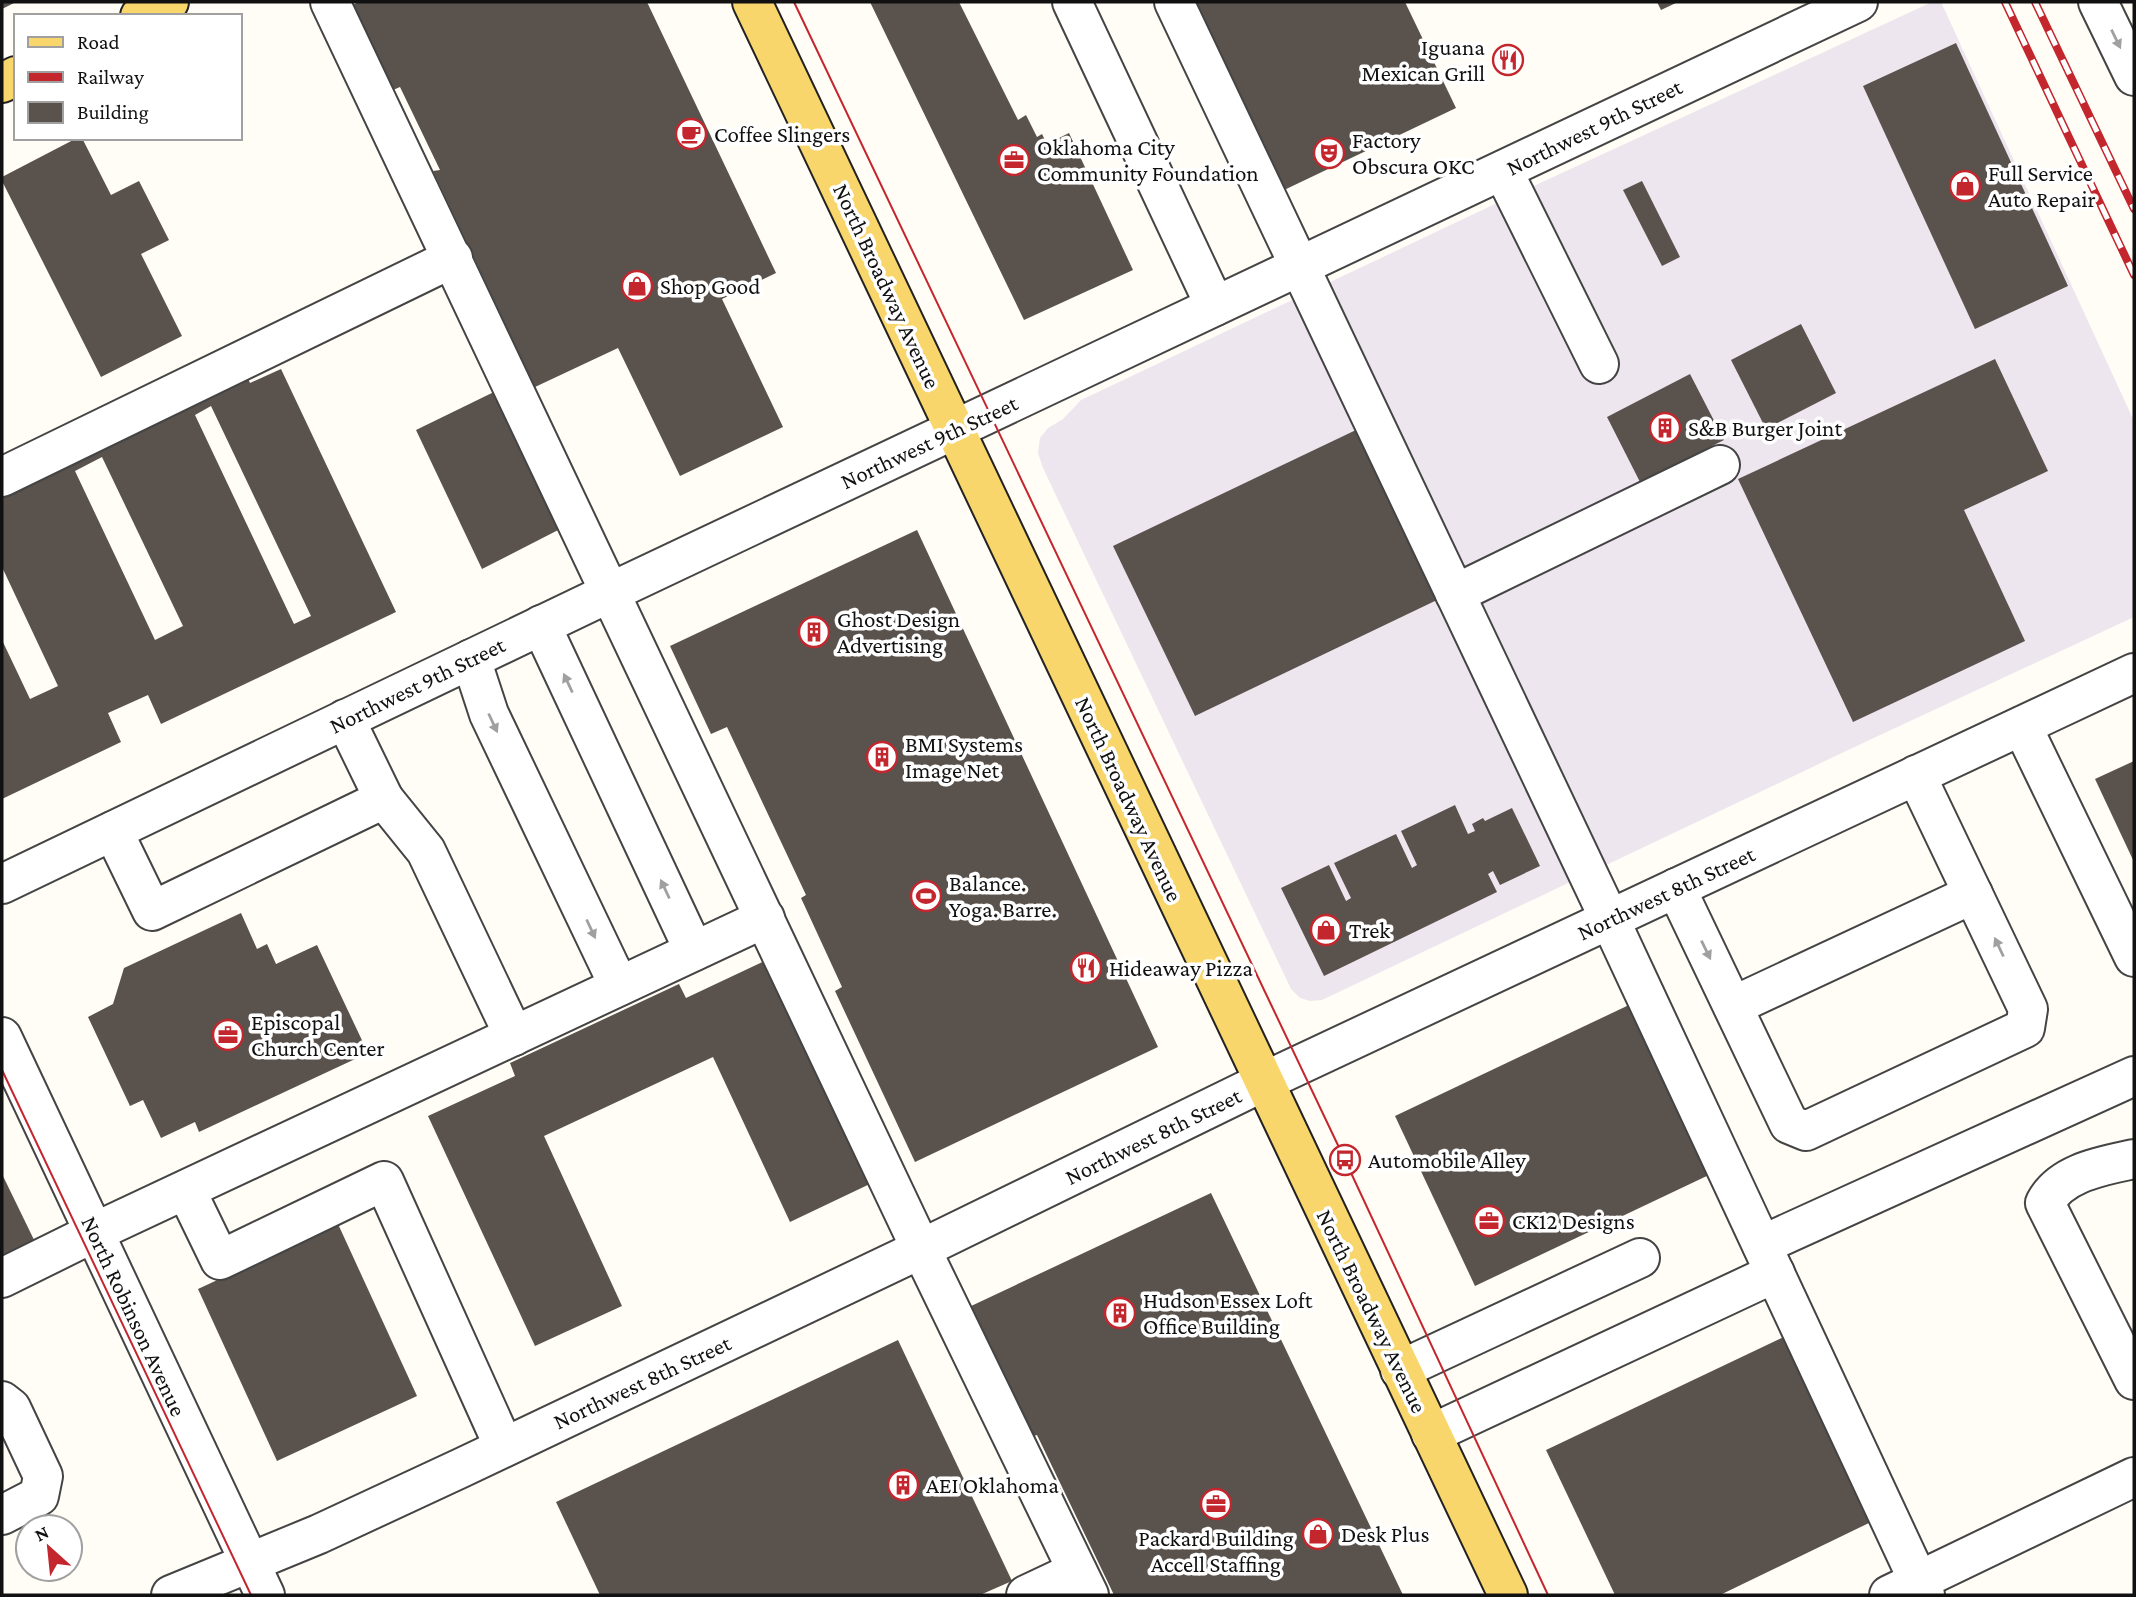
<svg xmlns="http://www.w3.org/2000/svg" width="2136" height="1597" viewBox="0 0 2136 1597" font-family="'Crimson Pro',serif">
  <style>
    .industrial { fill: #eee6ef }
    .building { fill: #5a524d; fill-rule: evenodd }
    .lines { fill: none; stroke-linecap: round; stroke-linejoin: round }
    .minor-casing { stroke: #444; stroke-width: 42 }
    .major-casing { stroke: #222; stroke-width: 42 }
    .minor { stroke: #fff; stroke-width: 38 }
    .major { stroke: #f9d66b; stroke-width: 38 }
    .tram { stroke: #c4262e; stroke-width: 2 }
    .rail-casing { stroke: #c4262e; stroke-width: 8 }
    .rail { stroke: #fff; stroke-width: 5; stroke-dasharray: 16; stroke-linecap: butt }
    .oneway { fill: #a0a0a0 }
    .labels { text-anchor: middle; stroke-width: 7; stroke-linejoin: round; paint-order: stroke }
    .poi-label { font-size: 23px; fill: #111; stroke: #fff; text-anchor: start }
    .street-label { font-size: 23px; fill: #111; stroke: #fff }
  </style>
  <rect width="100%" height="100%" fill="#fffdf5"/>
  <path class="industrial" d="M1932,2H1941L2134,421V617L1863,743L1322,1000L1310,1001L1300,998L1291,989L1043,468L1038,453L1040,438L1048,428L1063,419L1081,400L1497,203Z"/>
  <g class="building">
    <path d="M2,2H16L2,9Z"/>
    <path d="M359,2H647L776,273L722,299L783,427L680,476L618,348L535,387L433,171L440,170L400,87L393,90L352,5Z"/>
    <path d="M870,2H959L1018,120L1026,115L1037,137L1042,134L1047,144L1069,133L1133,270L1024,320Z"/>
    <path d="M1192,2H1405L1456,108L1282,191Z"/>
    <path d="M1657,2H1678L1661,10Z"/>
    <path d="M1956,43L2068,286L1975,329L1863,86Z"/>
    <path d="M77,138H82L111,195L139,181L169,240L141,254L182,336L101,377L2,181V177Z"/>
    <path d="M1642,181L1680,257L1662,266L1623,190Z"/>
    <path d="M1801,324L1836,393L1766,429L1731,360Z"/>
    <path d="M1995,359L2048,471L1964,510L2025,641L1853,722L1738,479Z"/>
    <path d="M281,369L396,612L161,724L148,695L108,713L121,742L2,799V640L30,699L58,686L2,567V490L246,374L250,383ZM211,406L311,616L294,624L195,415ZM102,457L183,626L155,640L75,471Z"/>
    <path d="M1690,374L1724,440L1640,482L1607,417Z"/>
    <path d="M498,390L564,527L482,569L416,430Z"/>
    <path d="M1356,430L1437,600L1195,716L1113,546Z"/>
    <path d="M917,530L1158,1047L915,1162L835,991L842,987L801,898L806,895L727,727L711,734L670,646Z"/>
    <path d="M2134,761V862L2095,779Z"/>
    <path d="M1455,805L1468,834L1475,831L1472,824L1483,818L1485,821L1512,808L1540,866L1500,885L1493,871L1488,874L1497,892L1324,976L1281,888L1329,865L1346,901L1351,898L1334,863L1396,834L1412,868L1417,865L1401,831Z"/>
    <path d="M241,913L257,949L267,944L276,964L317,945L368,1053L199,1132L195,1122L161,1138L143,1100L130,1106L88,1017L113,1004L124,968Z"/>
    <path d="M769,959L874,1182L790,1222L713,1057L544,1136L622,1306L535,1346L428,1116L515,1076L510,1063L679,984L686,998Z"/>
    <path d="M1629,1005L1711,1174L1475,1286L1395,1116Z"/>
    <path d="M2,1174L37,1246L2,1263Z"/>
    <path d="M1211,1193L1403,1595H1114L1037,1435L1031,1437L969,1307Z"/>
    <path d="M338,1224L417,1396L277,1461L198,1289Z"/>
    <path d="M1792,1333L1871,1522L1720,1595H1615L1546,1450Z"/>
    <path d="M898,1340L1012,1581L980,1595H600L556,1502Z"/>
  </g>
  <g class="lines">
    <g class="minor-casing">
      <g id="minor">
        <path d="M330,2L921,1249L1089,1595"/>
        <path d="M1072,2L1215,306"/>
        <path d="M1174,2L1610,920L1925,1595"/>
        <path d="M2098,2L2134,76"/>
        <path d="M1503,171L1599,364"/>
        <path d="M2,477L453,258"/>
        <path d="M1455,594L1720,465"/>
        <path d="M541,625L694,951"/>
        <path d="M471,659L489,714L619,986"/>
        <path d="M2022,726L2134,957"/>
        <path d="M384,799L426,851L514,1036"/>
        <path d="M113,831L152,911L384,799L345,719"/>
        <path d="M2,884L611,592L1858,2"/>
        <path d="M1676,888L1789,1124L1806,1131L2025,1028L2028,1009L1916,775"/>
        <path d="M1733,1006L1973,894"/>
        <path d="M2,1037L265,1595"/>
        <path d="M2134,1159C2103,1166 2061,1172 2045,1203L2134,1380"/>
        <path d="M186,1190L220,1260L384,1181L504,1447"/>
        <path d="M1762,1245L2134,1076"/>
        <path d="M2,1278L95,1232L765,918"/>
        <path d="M1400,1370L1640,1258"/>
        <path d="M2,1401L11,1408L43,1476L39,1496L2,1515"/>
        <path d="M1431,1434L1775,1273"/>
        <path d="M171,1595L319,1534L461,1468L921,1249L1263,1082L2134,673"/>
        <path d="M1026,1595L1077,1571"/>
        <path d="M1889,1595L2134,1477"/>
      </g>
    </g>
    <g class="major-casing">
      <g id="major">
        <path d="M752,2L1508,1595"/>
        <path d="M140,16L169,2"/>
        <path d="M2,83L16,76"/>
      </g>
    </g>
    <use href="#minor" class="minor"/>
    <use href="#major" class="major"/>
    <g class="tram">
      <path d="M794,2L1345,1160L1548,1595"/>
      <path d="M2,1070L251,1595"/>
    </g>
    <g class="rail-casing">
      <g id="rail">
        <path d="M2005,2L2134,275"/>
        <path d="M2035,2L2134,209"/>
      </g>
    </g>
    <use href="#rail" class="rail"/>
  </g>
  <defs><path id="oneway-solid" d="M-6-.8H1V-3.2L6.5 0L1 3.2V.8H-6Z" transform="scale(1.75)"/></defs>
  <g class="oneway">
    <use href="#oneway-solid" transform="translate(2116 39) rotate(64)"/>
    <use href="#oneway-solid" transform="translate(568 683) rotate(-115)"/>
    <use href="#oneway-solid" transform="translate(493 723) rotate(65)"/>
    <use href="#oneway-solid" transform="translate(665 889) rotate(-115)"/>
    <use href="#oneway-solid" transform="translate(591 929) rotate(65)"/>
    <use href="#oneway-solid" transform="translate(1999 947) rotate(-115)"/>
    <use href="#oneway-solid" transform="translate(1706 950) rotate(64)"/>
  </g>
  <defs>
    <g id="restaurant-ring" transform="scale(1.575)"><circle r="9.5" fill="#fff" stroke="#c4262e" stroke-width="1.5"/><path d="M-5-6h1v4h1v-4h1v4h1v-4h1v5L-1.5 .5V6h-2V.5L-5-1ZM5-6V6H3V1.5H1.5Q1.5-4 5-6Z" fill="#c4262e"/></g>
    <g id="cafe-ring" transform="scale(1.575)"><circle r="9.5" fill="#fff" stroke="#c4262e" stroke-width="1.5"/><path d="M-5.5-4.5H6V0H3Q3 3.5 0 3.5H-2.5Q-5.5 3.5-5.5 0ZM3-3.2v2h1.7v-2ZM-6 4.5H4V6H-6Z" fill="#c4262e"/></g>
    <g id="theatre-ring" transform="scale(1.575)"><circle r="9.5" fill="#fff" stroke="#c4262e" stroke-width="1.5"/><path d="M-5-5.5Q0-4 5-5.5V0Q5 5 0 6Q-5 5-5 0ZM-3.3-2.5H-1v1.5H-3.3ZM1-2.5H3.3v1.5H1ZM-2.8 1Q0 5.5 2.8 1Z" fill="#c4262e"/></g>
    <g id="office-ring" transform="scale(1.575)"><circle r="9.5" fill="#fff" stroke="#c4262e" stroke-width="1.5"/><path d="M-6-3h4V-5.5h4V-3h4V5H-6ZM-1-4.5V-3h2v-1.5ZM-6 0V1H6V0Z" fill="#c4262e"/></g>
    <g id="shop-ring" transform="scale(1.575)"><circle r="9.5" fill="#fff" stroke="#c4262e" stroke-width="1.5"/><path d="M-5-2.5h2.3a2.7 3.5 0 0 1 5.4 0H5L5.5 6h-11ZM-1.5-2.5h3a1.5 2.3 0 0 0-3 0Z" fill="#c4262e"/></g>
    <g id="building-ring" transform="scale(1.575)"><circle r="9.5" fill="#fff" stroke="#c4262e" stroke-width="1.5"/><path d="M-4-6H4V6H1V3H-1V6H-4ZM-2.5-4.3h1.7v1.8h-1.7ZM.8-4.3h1.7v1.8H.8ZM-2.5-1h1.7V.8h-1.7ZM.8-1h1.7V.8H.8Z" fill="#c4262e"/></g>
    <g id="stadium-ring" transform="scale(1.575)"><circle r="9.5" fill="#fff" stroke="#c4262e" stroke-width="1.5"/><path d="M0-5a6.5 5 0 1 0 0 10a6.5 5 0 1 0 0-10ZM-3.5-1.8h7v3.6h-7Z" fill="#c4262e"/></g>
    <g id="bus-ring" transform="scale(1.575)"><circle r="9.5" fill="#fff" stroke="#c4262e" stroke-width="1.5"/><path d="M-5-6H5V4H4V6H2V4H-2V6H-4V4H-5ZM-3.5-4V0h7V-4ZM-3.5 1.2v1.5H-2V1.2ZM2 1.2v1.5H3.5V1.2Z" fill="#c4262e"/></g>
  </defs>
  <g fill-rule="evenodd">
    <use href="#restaurant-ring" x="1508" y="60"/>
    <use href="#cafe-ring" x="691" y="134"/>
    <use href="#theatre-ring" x="1329" y="153"/>
    <use href="#office-ring" x="1014" y="160"/>
    <use href="#shop-ring" x="1965" y="186"/>
    <use href="#shop-ring" x="637" y="286"/>
    <use href="#building-ring" x="1665" y="428"/>
    <use href="#building-ring" x="814" y="632"/>
    <use href="#building-ring" x="882" y="757"/>
    <use href="#stadium-ring" x="926" y="896"/>
    <use href="#shop-ring" x="1326" y="930"/>
    <use href="#restaurant-ring" x="1086" y="968"/>
    <use href="#office-ring" x="228" y="1035"/>
    <use href="#bus-ring" x="1345" y="1160"/>
    <use href="#office-ring" x="1489" y="1221"/>
    <use href="#building-ring" x="1120" y="1313"/>
    <use href="#building-ring" x="903" y="1485"/>
    <use href="#office-ring" x="1216" y="1504"/>
    <use href="#shop-ring" x="1318" y="1534"/>
  </g>
  <g class="labels">
    <g class="poi-label">
      <text x="1485" y="55" text-anchor="end">Iguana<tspan x="1485" dy="26">Mexican Grill</tspan></text>
      <text x="714" y="142">Coffee Slingers</text>
      <text x="1352" y="148">Factory<tspan x="1352" dy="26">Obscura OKC</tspan></text>
      <text x="1037" y="155">Oklahoma City<tspan x="1037" dy="26">Community Foundation</tspan></text>
      <text x="1988" y="181">Full Service<tspan x="1988" dy="26">Auto Repair</tspan></text>
      <text x="660" y="294">Shop Good</text>
      <text x="1688" y="436">S&amp;B Burger Joint</text>
      <text x="837" y="627">Ghost Design<tspan x="837" dy="26">Advertising</tspan></text>
      <text x="905" y="752">BMI Systems<tspan x="905" dy="26">Image Net</tspan></text>
      <text x="949" y="891">Balance.<tspan x="949" dy="26">Yoga. Barre.</tspan></text>
      <text x="1349" y="938">Trek</text>
      <text x="1109" y="976">Hideaway Pizza</text>
      <text x="251" y="1030">Episcopal<tspan x="251" dy="26">Church Center</tspan></text>
      <text x="1368" y="1168">Automobile Alley</text>
      <text x="1512" y="1229">CK12 Designs</text>
      <text x="1143" y="1308">Hudson Essex Loft<tspan x="1143" dy="26">Office Building</tspan></text>
      <text x="926" y="1493">AEI Oklahoma</text>
      <text x="1341" y="1542">Desk Plus</text>
      <text x="1216" y="1546" text-anchor="middle">Packard Building<tspan x="1216" dy="26">Accell Staffing</tspan></text>
    </g>
    <g class="street-label">
      <text transform="translate(1594 127) rotate(-26)" y="8">Northwest 9th Street</text>
      <text transform="translate(887 286) rotate(65)" y="8">North Broadway Avenue</text>
      <text transform="translate(929 442) rotate(-25)" y="8">Northwest 9th Street</text>
      <text transform="translate(417 685) rotate(-26)" y="8">Northwest 9th Street</text>
      <text transform="translate(1129 799) rotate(65)" y="8">North Broadway Avenue</text>
      <text transform="translate(1666 893) rotate(-25)" y="8">Northwest 8th Street</text>
      <text transform="translate(1153 1136) rotate(-26)" y="8">Northwest 8th Street</text>
      <text transform="translate(1372 1311) rotate(64)" y="8">North Broadway Avenue</text>
      <text transform="translate(134 1316) rotate(65)" y="8">North Robinson Avenue</text>
      <text transform="translate(642 1382) rotate(-25)" y="8">Northwest 8th Street</text>
    </g>
  </g>
  <rect width="2136" height="1597" fill="none" stroke="#111111" stroke-width="7"/>
  <rect x="14" y="14" width="228" height="126" fill="#ffffff" stroke="#a0a0a0" stroke-width="2"/>
  <rect x="28" y="37" width="35" height="10" fill="#f9d66b" stroke="#a0a0a0" stroke-width="2"/>
  <text x="77" y="49" font-size="21" fill="#111111">Road</text>
  <rect x="28" y="72" width="35" height="10" fill="#c4262e" stroke="#a0a0a0" stroke-width="2"/>
  <text x="77" y="84" font-size="21" fill="#111111">Railway</text>
  <rect x="28" y="102" width="35" height="21" fill="#5a524d" stroke="#a0a0a0" stroke-width="2"/>
  <text x="77" y="119" font-size="21" fill="#111111">Building</text>
  <g transform="translate(49 1548) rotate(333)"><circle r="33" fill="#ffffff" stroke="#a0a0a0" stroke-width="2"/>
  <path d="M0-5L12 26L0 18L-12 26Z" fill="#c4262e"/>
  <text y="-10" font-size="19" font-weight="bold" text-anchor="middle" fill="#111111">N</text>
  </g>
</svg>
